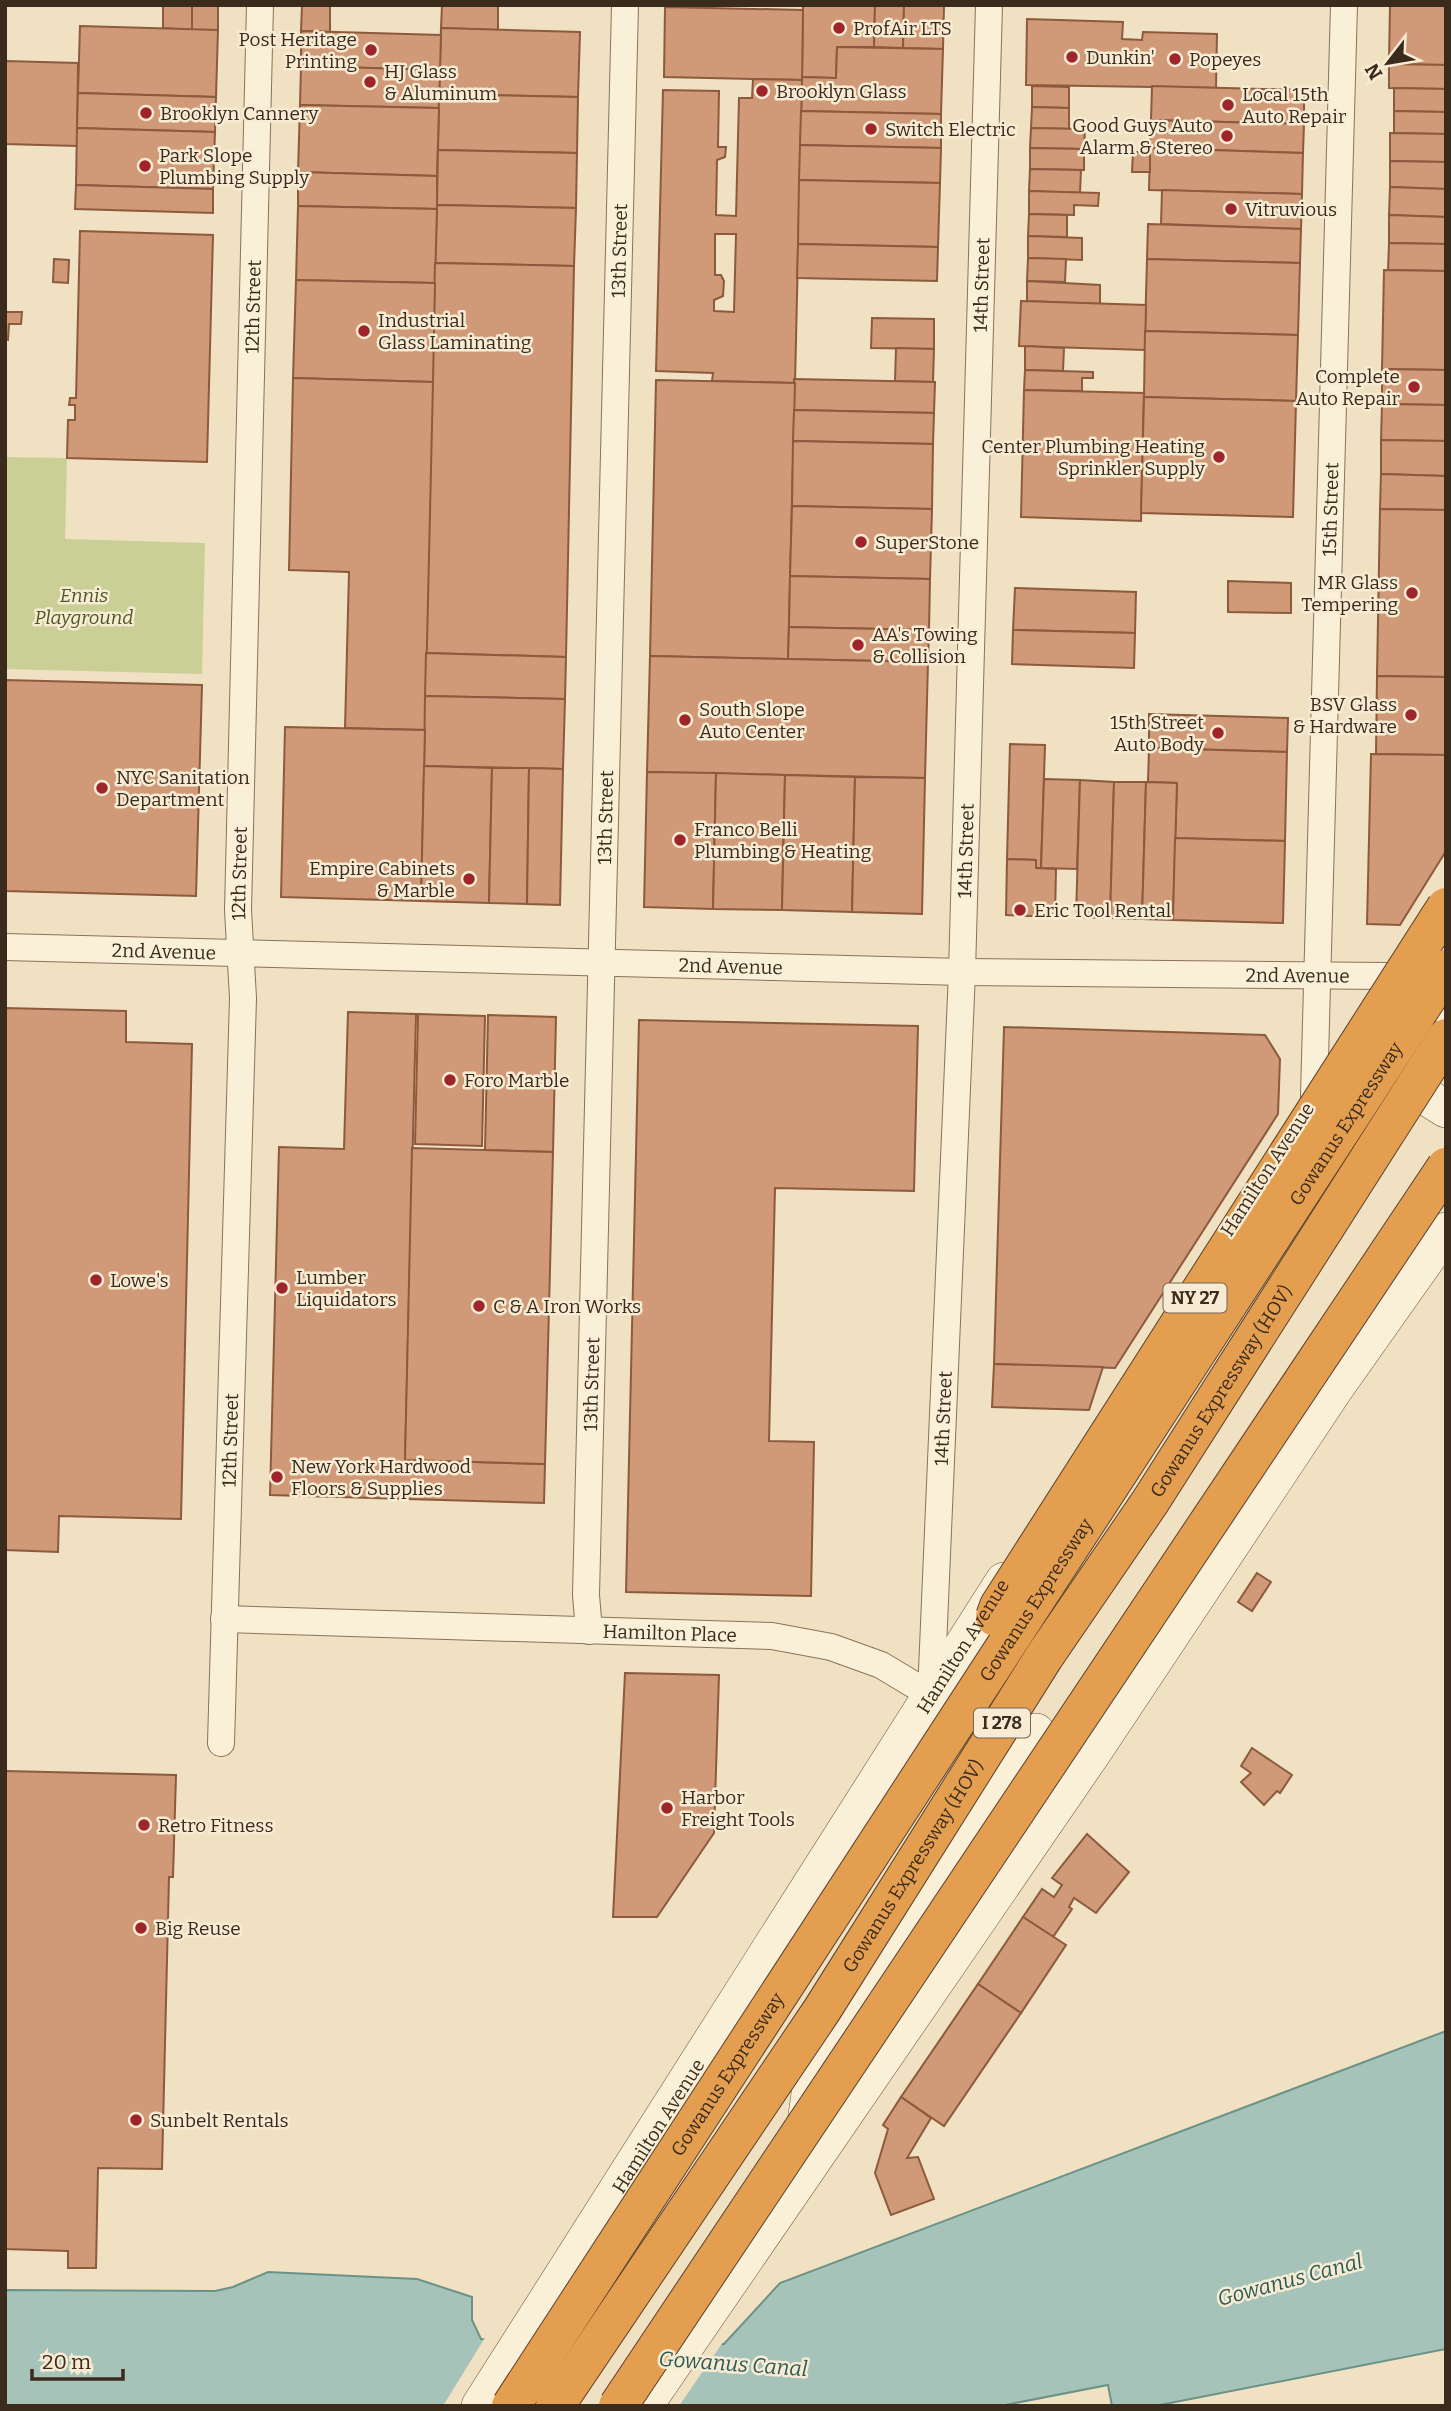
<svg xmlns="http://www.w3.org/2000/svg" width="1451" height="2411" viewBox="0 0 1451 2411" font-family="Bitter,serif">
  <style>
    .green { fill: #cacf96 }
    .water { fill: #a5c3b9; stroke: #6b9287; stroke-width: 2 }
    .pier { fill: #f0e1c3 }
    .building { fill: #d09977; stroke: #8c5a3d; stroke-width: 2; fill-rule: evenodd }
    .lines { fill: none; stroke-linecap: round; stroke-linejoin: round }
    .minor-casing { stroke: #8b7259; stroke-width: 28 }
    .secondary-casing { stroke: #6d533c; stroke-width: 38 }
    .minor { stroke: #faefd7; stroke-width: 26 }
    .secondary { stroke: #faefd7; stroke-width: 37 }
    .motorway-bridge-casing { stroke: #59402d; stroke-width: 40; stroke-linecap: butt }
    .motorway-bridge { stroke: #e39e50; stroke-width: 38 }
    .poi-dot { fill: #9e262a; stroke: #f7ecd3; stroke-width: 2.5 }
    .labels { text-anchor: middle; stroke-width: 5; stroke-linejoin: round; paint-order: stroke }
    .shield { fill: #f7ecd3; stroke: #736554; stroke-width: 2 }
    .shield-label { font-size: 18px; font-weight: bold; fill: #3b2b1d }
    .poi-label { font-size: 19px; fill: #3b2b1d; stroke: #f7ecd3; text-anchor: start }
    .street-label { font-size: 19px; fill: #3b2b1d; stroke: #f7ecd3 }
    .park-label { font-size: 19px; font-style: italic; fill: #4c5823; stroke: #f7ecd3 }
    .water-label { font-size: 21px; font-style: italic; fill: #2c5b57; stroke: #f7ecd3 }
  </style>
  <rect width="100%" height="100%" fill="#f0e1c3"/>
  <path class="green" d="M5,457L67,458L65,539L205,543L202,674L5,669Z"/>
  <path class="water" d="M1446,2031V2349L1155,2406H1112L1108,2385L1000,2406H5V2290L215,2291L233,2287L268,2272L417,2279L472,2297V2320L481,2339L724,2344L780,2283Z"/>
  <path class="pier" d="M486,2336L701,2340L723,2342L679,2406H443Z"/>
  <g class="building">
    <path d="M163,5H192V30L163,28Z"/>
    <rect x="192" y="5" width="26" height="25"/>
    <path d="M302,5H330V32L301,31Z"/>
    <path d="M442,5H498V30L441,28Z"/>
    <path d="M803,5H875L874,47H837L836,78L802,77Z"/>
    <path d="M875,5H904L903,48L874,47Z"/>
    <path d="M904,5L944,6L943,49L903,48Z"/>
    <path d="M1390,5H1446V65L1389,64Z"/>
    <path d="M665,7L803,10L802,80L664,77Z"/>
    <path d="M1027,19L1123,22L1122,39L1142,40L1143,32L1217,34L1216,88L1026,85Z"/>
    <path d="M80,26L218,30L216,97L78,93Z"/>
    <path d="M441,28L580,32L578,97L439,94Z"/>
    <path d="M301,31L441,35L440,70L301,66Z"/>
    <path d="M837,47L943,49L941,114L801,111L802,77L836,78Z"/>
    <path d="M5,61L78,63L77,146L5,144Z"/>
    <path d="M1389,64L1446,65V89L1389,88Z"/>
    <path d="M301,66L440,70L439,108L300,105Z"/>
    <path d="M753,79L802,80L795,383L712,381L713,373L656,371L663,90L719,91L718,147H726L725,157L717,160L716,215L736,216L739,98H752ZM715,234H736L734,312L714,311V300L723,296L724,281L721,275H715Z"/>
    <path d="M1032,86L1069,87V108L1032,107Z"/>
    <path d="M1152,86L1304,90V124L1151,120Z"/>
    <path d="M1394,88L1446,89V112L1394,111Z"/>
    <path d="M78,93L216,97L215,132L77,128Z"/>
    <path d="M439,94L578,97L577,153L438,150Z"/>
    <path d="M300,105L439,108L437,176L298,172Z"/>
    <path d="M1032,107L1069,108V129L1031,128Z"/>
    <path d="M801,111L941,114V148L800,145Z"/>
    <path d="M1394,111L1446,112V134L1394,133Z"/>
    <path d="M1151,120L1304,124L1303,153L1150,148Z"/>
    <path d="M77,128L215,132L213,189L76,185Z"/>
    <path d="M1031,128L1085,129L1084,149L1030,148Z"/>
    <path d="M1390,133L1446,134V162L1390,161Z"/>
    <path d="M800,145L941,148L940,183L799,180Z"/>
    <path d="M1030,148L1084,149V170L1030,169Z"/>
    <path d="M1150,148L1303,153L1302,194L1149,190Z"/>
    <path d="M438,150L577,153L576,208L437,205Z"/>
    <path d="M1133,152H1150V172H1132Z"/>
    <path d="M1390,161L1446,162V189L1390,187Z"/>
    <path d="M1030,169L1081,170L1080,193L1029,191Z"/>
    <path d="M298,172L437,176V209L298,206Z"/>
    <path d="M799,180L940,183L938,247L798,244Z"/>
    <path d="M76,185L213,189V213L75,209Z"/>
    <path d="M1390,187L1446,189V217L1389,215Z"/>
    <path d="M1162,190L1302,194L1301,229L1161,224Z"/>
    <path d="M1029,191L1099,193L1098,206L1074,205V215L1029,214Z"/>
    <path d="M437,205L576,208L574,266L435,263Z"/>
    <path d="M298,206L437,209L435,283L296,280Z"/>
    <path d="M1029,214L1067,215V237L1028,236Z"/>
    <path d="M1389,215L1446,217V244L1389,243Z"/>
    <path d="M1148,224L1301,229L1300,263L1147,259Z"/>
    <path d="M80,231L213,235L207,462L67,458L68,420H75V405H69L70,398H76Z"/>
    <path d="M1028,236L1082,238V260L1028,258Z"/>
    <path d="M1389,243L1446,244V271L1388,270Z"/>
    <path d="M798,244L938,247L937,281L797,278Z"/>
    <path d="M1028,258L1066,259L1065,282L1027,281Z"/>
    <path d="M54,259L69,260L68,283L53,282Z"/>
    <path d="M1147,259L1300,263L1298,335L1145,331Z"/>
    <path d="M435,263L574,266L566,657L426,653Z"/>
    <path d="M1384,270L1446,271V370L1382,369Z"/>
    <path d="M296,280L435,283L433,382L293,378Z"/>
    <path d="M1027,281L1100,285V304L1027,301Z"/>
    <path d="M1021,301L1146,305L1145,350L1019,346Z"/>
    <path d="M5,312H22L21,324H9L8,340L5,339Z"/>
    <path d="M872,318L934,319V349L871,348Z"/>
    <path d="M1145,331L1298,335L1296,401L1144,397Z"/>
    <path d="M1025,346L1064,348L1063,371L1025,370Z"/>
    <path d="M896,348L934,349L933,382L895,381Z"/>
    <path d="M1382,369L1446,370V405L1382,404Z"/>
    <path d="M1025,370L1093,372V378H1082V391L1024,390Z"/>
    <path d="M293,378L433,382L425,730L345,728L349,572L289,570Z"/>
    <path d="M794,379L935,382L934,413L794,410Z"/>
    <path d="M656,380L795,383L788,659L650,656Z"/>
    <path d="M1024,390L1144,393L1141,521L1021,517Z"/>
    <path d="M1144,397L1296,401L1293,517L1141,513Z"/>
    <path d="M1382,404L1446,405V441L1381,440Z"/>
    <path d="M794,410L934,413L933,444L793,441Z"/>
    <path d="M1381,440L1446,441V476L1381,474Z"/>
    <path d="M793,441L933,444L932,509L792,506Z"/>
    <path d="M1381,474L1446,476V510L1380,509Z"/>
    <path d="M792,506L932,509L930,579L790,576Z"/>
    <path d="M1380,509L1446,510V677L1377,676Z"/>
    <path d="M790,576L930,579L929,630L789,627Z"/>
    <path d="M1228,581L1291,583V613L1228,612Z"/>
    <path d="M1015,588L1136,592L1135,633L1013,630Z"/>
    <path d="M789,627L929,630L928,662L788,659Z"/>
    <path d="M1013,630L1135,633L1134,668L1012,664Z"/>
    <path d="M426,653L566,657L565,699L425,696Z"/>
    <path d="M650,656L928,662L925,778L647,772Z"/>
    <path d="M1377,676L1446,677V755L1376,754Z"/>
    <path d="M5,680L202,685L196,896L5,891Z"/>
    <path d="M425,696L565,699L563,769L424,766Z"/>
    <path d="M1149,714L1288,718L1287,752L1149,748Z"/>
    <path d="M285,727L425,730L421,901L281,897Z"/>
    <path d="M1010,744L1045,745L1041,868H1036V860L1007,859Z"/>
    <path d="M1149,748L1287,752L1285,841L1175,838L1177,783L1148,782Z"/>
    <path d="M1371,754L1446,755V851L1400,925L1367,924Z"/>
    <path d="M424,766L492,768L489,903L421,901Z"/>
    <path d="M492,768H529L527,904L489,903Z"/>
    <path d="M529,768L563,769L560,905L527,904Z"/>
    <path d="M647,772L716,773L713,909L644,907Z"/>
    <path d="M716,773L785,775L782,910L713,909Z"/>
    <path d="M785,775L855,777L852,912L782,910Z"/>
    <path d="M855,777L925,778L922,914L852,912Z"/>
    <path d="M1044,779L1080,780L1077,869L1041,868Z"/>
    <path d="M1080,780L1114,782L1110,918L1076,917Z"/>
    <path d="M1114,782H1146L1142,919L1110,918Z"/>
    <path d="M1146,782L1177,783L1173,920L1142,919Z"/>
    <path d="M1175,838L1285,841L1283,923L1173,920Z"/>
    <path d="M1007,859L1036,860V868L1056,869L1055,917L1006,915Z"/>
    <path d="M5,1008L126,1011V1042L192,1044L181,1519L59,1516L58,1552L5,1550Z"/>
    <path d="M348,1012L416,1014L405,1460L545,1464L544,1503L270,1495L279,1147L344,1149Z"/>
    <path d="M418,1014L485,1016L482,1146L415,1144Z"/>
    <path d="M488,1015L556,1017L553,1152L485,1150Z"/>
    <path d="M639,1020L918,1026L914,1191L775,1188L769,1441L814,1442L811,1596L626,1592Z"/>
    <path d="M1004,1027L1265,1035L1280,1059L1278,1114L1115,1368L994,1364Z"/>
    <path d="M412,1148L553,1152L545,1464L405,1460Z"/>
    <path d="M994,1364L1103,1367L1089,1410L992,1407Z"/>
    <path d="M1257,1573L1271,1582L1252,1611L1238,1602Z"/>
    <path d="M625,1673L719,1675L714,1833L657,1917H613Z"/>
    <path d="M1252,1748L1292,1775L1280,1793L1277,1791L1264,1805L1241,1782L1251,1773L1241,1766Z"/>
    <path d="M5,1771L176,1775L173,1877H169L162,2169L98,2168L96,2268H68V2251L5,2249Z"/>
    <path d="M1087,1834L1129,1872L1096,1913L1074,1898L1069,1907L1072,1909L1053,1937L1023,1917L1042,1889L1054,1897L1062,1885L1052,1878Z"/>
    <path d="M1023,1917L1066,1945L1021,2013L978,1984Z"/>
    <path d="M978,1984L1021,2013L944,2126L901,2097Z"/>
    <path d="M901,2097L931,2118L907,2158L918,2157L934,2199L891,2215L875,2173L888,2129L883,2125Z"/>
  </g>
  <g class="lines">
    <g class="minor-casing">
      <g id="minor">
        <path id="s1" d="M5,947L962,972L1388,976L1446,1012"/>
        <path id="s2" d="M1314,1095L1344,5"/>
        <path id="s3" d="M224,1619L772,1636L831,1647L881,1665L931,1695L1020,1727"/>
        <path id="s4" d="M589,1631L586,1595L625,5"/>
        <path id="s5" d="M931,1694L962,972L989,5"/>
        <path id="s6" d="M221,1743L243,998L238,910L260,5"/>
      </g>
    </g>
    <g class="secondary-casing">
      <g id="secondary">
        <path d="M1388,1073L1446,1109"/>
        <path d="M805,2130L813,2072L1036,1732"/>
        <path id="s7" d="M480,2406L1004,1581"/>
        <path d="M644,2406L1093,1752L1335,1388L1446,1231"/>
      </g>
    </g>
    <use href="#minor" class="minor"/>
    <use href="#secondary" class="secondary"/>
    <g class="motorway-bridge-casing">
      <g id="motorway-bridge">
        <path d="M995,1617L999,1606L1446,907"/>
        <path id="s8" d="M511,2406L1446,969"/>
        <path id="s9" d="M555,2406L822,2010L1044,1657L1150,1502L1446,1038"/>
        <path d="M618,2406L1446,1167"/>
      </g>
    </g>
    <use href="#motorway-bridge" class="motorway-bridge"/>
  </g>
  <g class="poi-dot">
    <circle cx="839" cy="28" r="7"/>
    <circle cx="371" cy="50" r="7"/>
    <circle cx="1072" cy="57" r="7"/>
    <circle cx="1175" cy="59" r="7"/>
    <circle cx="370" cy="82" r="7"/>
    <circle cx="762" cy="91" r="7"/>
    <circle cx="1228" cy="105" r="7"/>
    <circle cx="146" cy="113" r="7"/>
    <circle cx="871" cy="129" r="7"/>
    <circle cx="1227" cy="136" r="7"/>
    <circle cx="145" cy="166" r="7"/>
    <circle cx="1231" cy="209" r="7"/>
    <circle cx="364" cy="331" r="7"/>
    <circle cx="1414" cy="387" r="7"/>
    <circle cx="1219" cy="457" r="7"/>
    <circle cx="861" cy="542" r="7"/>
    <circle cx="1412" cy="593" r="7"/>
    <circle cx="858" cy="645" r="7"/>
    <circle cx="1411" cy="715" r="7"/>
    <circle cx="685" cy="720" r="7"/>
    <circle cx="1218" cy="733" r="7"/>
    <circle cx="102" cy="788" r="7"/>
    <circle cx="680" cy="840" r="7"/>
    <circle cx="469" cy="879" r="7"/>
    <circle cx="1020" cy="910" r="7"/>
    <circle cx="450" cy="1080" r="7"/>
    <circle cx="96" cy="1280" r="7"/>
    <circle cx="282" cy="1288" r="7"/>
    <circle cx="479" cy="1306" r="7"/>
    <circle cx="277" cy="1477" r="7"/>
    <circle cx="667" cy="1808" r="7"/>
    <circle cx="144" cy="1825" r="7"/>
    <circle cx="141" cy="1928" r="7"/>
    <circle cx="136" cy="2120" r="7"/>
  </g>
  <g class="labels">
    <g class="shield">
      <rect x="1163.5" y="1283.5" width="63" height="29" rx="5"/>
      <rect x="974" y="1708.5" width="56" height="29" rx="5"/>
    </g>
    <g class="shield-label">
      <text x="1195" y="1304">NY 27</text>
      <text x="1002" y="1729">I 278</text>
    </g>
    <g class="poi-label">
      <text x="853" y="35">ProfAir LTS</text>
      <text x="357" y="46" text-anchor="end">Post Heritage<tspan x="357" dy="22">Printing</tspan></text>
      <text x="1086" y="64">Dunkin'</text>
      <text x="1189" y="66">Popeyes</text>
      <text x="384" y="78">HJ Glass<tspan x="384" dy="22">&amp; Aluminum</tspan></text>
      <text x="776" y="98">Brooklyn Glass</text>
      <text x="1242" y="101">Local 15th<tspan x="1242" dy="22">Auto Repair</tspan></text>
      <text x="160" y="120">Brooklyn Cannery</text>
      <text x="1213" y="132" text-anchor="end">Good Guys Auto<tspan x="1213" dy="22">Alarm &amp; Stereo</tspan></text>
      <text x="885" y="136">Switch Electric</text>
      <text x="159" y="162">Park Slope<tspan x="159" dy="22">Plumbing Supply</tspan></text>
      <text x="1245" y="216">Vitruvious</text>
      <text x="378" y="327">Industrial<tspan x="378" dy="22">Glass Laminating</tspan></text>
      <text x="1400" y="383" text-anchor="end">Complete<tspan x="1400" dy="22">Auto Repair</tspan></text>
      <text x="1205" y="453" text-anchor="end">Center Plumbing Heating<tspan x="1205" dy="22">Sprinkler Supply</tspan></text>
      <text x="875" y="549">SuperStone</text>
      <text x="1398" y="589" text-anchor="end">MR Glass<tspan x="1398" dy="22">Tempering</tspan></text>
      <text x="872" y="641">AA's Towing<tspan x="872" dy="22">&amp; Collision</tspan></text>
      <text x="1397" y="711" text-anchor="end">BSV Glass<tspan x="1397" dy="22">&amp; Hardware</tspan></text>
      <text x="699" y="716">South Slope<tspan x="699" dy="22">Auto Center</tspan></text>
      <text x="1204" y="729" text-anchor="end">15th Street<tspan x="1204" dy="22">Auto Body</tspan></text>
      <text x="116" y="784">NYC Sanitation<tspan x="116" dy="22">Department</tspan></text>
      <text x="694" y="836">Franco Belli<tspan x="694" dy="22">Plumbing &amp; Heating</tspan></text>
      <text x="455" y="875" text-anchor="end">Empire Cabinets<tspan x="455" dy="22">&amp; Marble</tspan></text>
      <text x="1034" y="917">Eric Tool Rental</text>
      <text x="464" y="1087">Foro Marble</text>
      <text x="296" y="1284">Lumber<tspan x="296" dy="22">Liquidators</tspan></text>
      <text x="110" y="1287">Lowe's</text>
      <text x="493" y="1313">C &amp; A Iron Works</text>
      <text x="291" y="1473">New York Hardwood<tspan x="291" dy="22">Floors &amp; Supplies</tspan></text>
      <text x="681" y="1804">Harbor<tspan x="681" dy="22">Freight Tools</tspan></text>
      <text x="158" y="1832">Retro Fitness</text>
      <text x="155" y="1935">Big Reuse</text>
      <text x="150" y="2127">Sunbelt Rentals</text>
    </g>
    <g class="street-label">
      <text dy="7" stroke="none"><textPath href="#s4" startOffset="1381">13th Street</textPath></text>
      <text dy="7" stroke="none"><textPath href="#s5" startOffset="1410">14th Street</textPath></text>
      <text dy="7" stroke="none"><textPath href="#s6" startOffset="1437">12th Street</textPath></text>
      <text dy="7" stroke="none"><textPath href="#s2" startOffset="586">15th Street</textPath></text>
      <text dy="7" stroke="none"><textPath href="#s4" startOffset="814">13th Street</textPath></text>
      <text dy="7" stroke="none"><textPath href="#s5" startOffset="844">14th Street</textPath></text>
      <text dy="7" stroke="none"><textPath href="#s6" startOffset="870">12th Street</textPath></text>
      <text dy="7" stroke="none"><textPath href="#s1" startOffset="159">2nd Avenue</textPath></text>
      <text dy="7" stroke="none"><textPath href="#s1" startOffset="726">2nd Avenue</textPath></text>
      <text dy="7" stroke="none"><textPath href="#s1" startOffset="1293">2nd Avenue</textPath></text>
      <text dy="7" stroke="none"><textPath href="#s8" startOffset="1530">Gowanus Expressway</textPath></text>
      <text transform="translate(1267 1169) rotate(-57)" y="7">Hamilton Avenue</text>
      <text dy="7" stroke="none"><textPath href="#s4" startOffset="247">13th Street</textPath></text>
      <text dy="7" stroke="none"><textPath href="#s9" startOffset="1214">Gowanus Expressway (HOV)</textPath></text>
      <text dy="7" stroke="none"><textPath href="#s5" startOffset="276">14th Street</textPath></text>
      <text dy="7" stroke="none"><textPath href="#s6" startOffset="303">12th Street</textPath></text>
      <text dy="7" stroke="none"><textPath href="#s8" startOffset="962">Gowanus Expressway</textPath></text>
      <text dy="7" stroke="none"><textPath href="#s3" startOffset="446">Hamilton Place</textPath></text>
      <text dy="7" stroke="none"><textPath href="#s7" startOffset="900">Hamilton Avenue</textPath></text>
      <text dy="7" stroke="none"><textPath href="#s9" startOffset="648">Gowanus Expressway (HOV)</textPath></text>
      <text dy="7" stroke="none"><textPath href="#s8" startOffset="396">Gowanus Expressway</textPath></text>
      <text dy="7" stroke="none"><textPath href="#s7" startOffset="332">Hamilton Avenue</textPath></text>
    </g>
    <g class="park-label">
      <text x="84" y="602">Ennis<tspan x="84" dy="22">Playground</tspan></text>
    </g>
    <g class="water-label">
      <text transform="translate(1290 2280) rotate(-15)" y="7">Gowanus Canal</text>
      <text transform="translate(733 2364) rotate(4)" y="7">Gowanus Canal</text>
    </g>
  </g>
  <rect width="1451" height="2411" fill="none" stroke="#3b2b1d" stroke-width="14"/>
  <g transform="translate(1388 63) rotate(239)" stroke="#f7ecd3" stroke-width="5" paint-order="stroke">
  <path d="M0-5L12 26L0 18L-12 26Z" fill="#3b2b1d"/>
  <text y="-10" font-size="19" font-weight="bold" text-anchor="middle" fill="#3b2b1d">N</text>
  </g>
  <path d="M32 2369v10h91v-10" fill="none" stroke="#3b2b1d" stroke-width="3.5"/>
  <text x="42" y="2369" font-size="21" fill="#3b2b1d" stroke="#f7ecd3" stroke-width="5" paint-order="stroke">20 m</text>
</svg>
